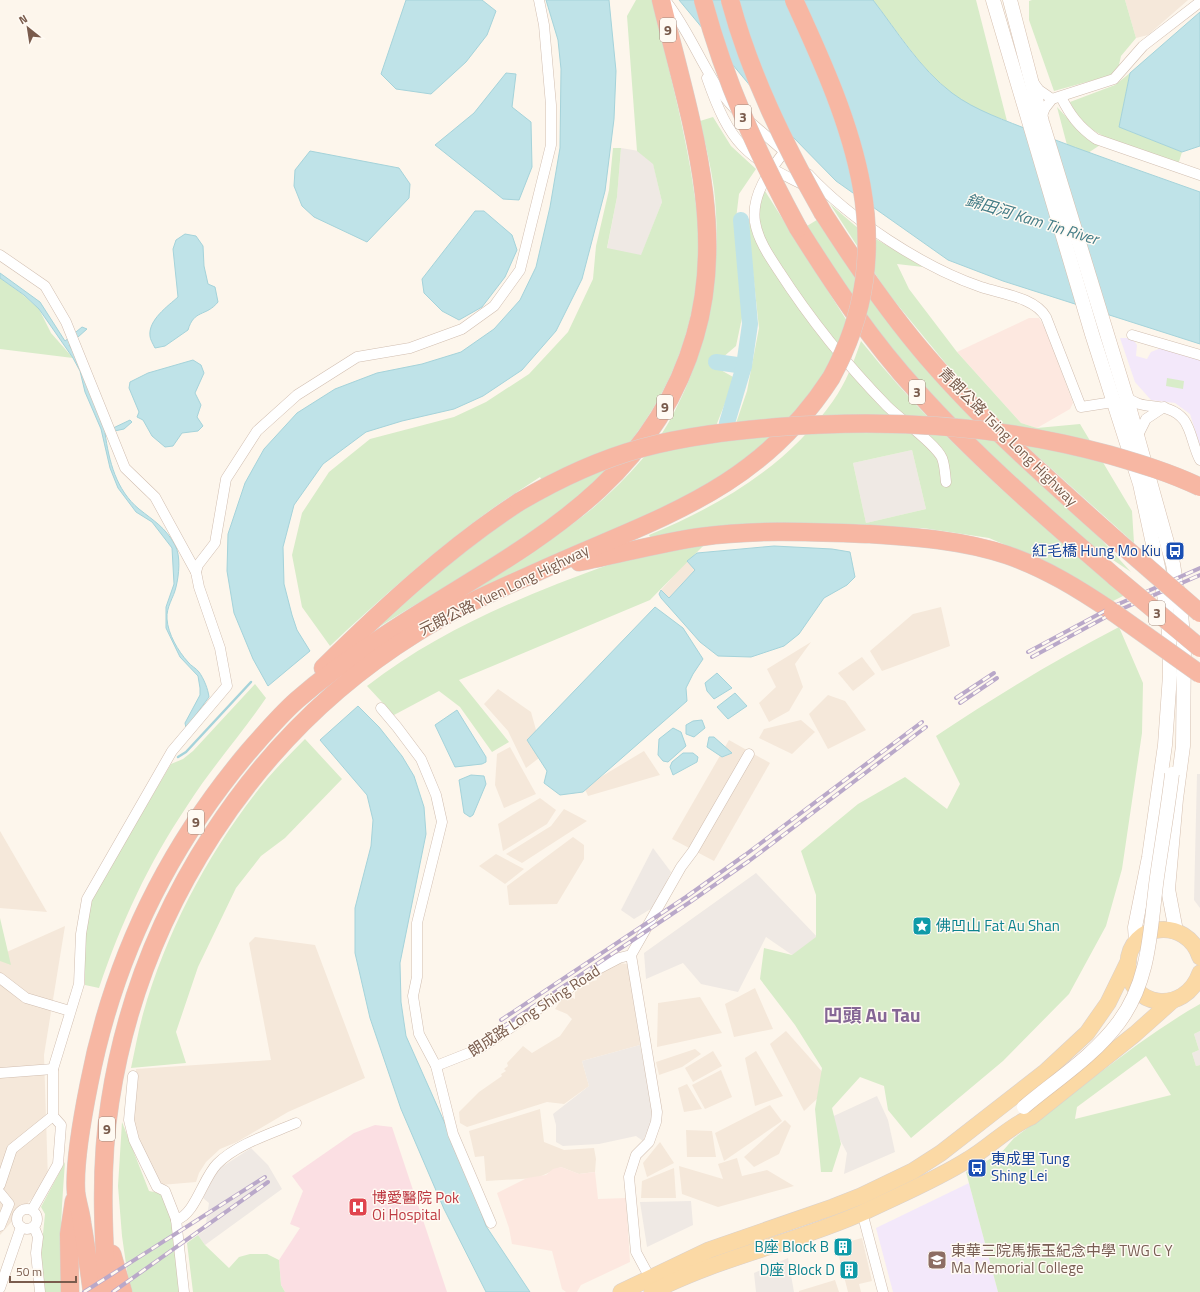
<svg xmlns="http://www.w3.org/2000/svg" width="1200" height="1292" viewBox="0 0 1200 1292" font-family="'Titillium Web','Noto Sans TC',sans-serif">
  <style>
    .residential { fill: #f5e8da }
    .commercial { fill: #fde8e0 }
    .industrial { fill: #efe9e4 }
    .education { fill: #f3e8fa }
    .medical { fill: #fbdfe3 }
    .green { fill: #d8ecc9; fill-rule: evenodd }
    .water { fill: #bfe3e8; stroke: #a5d3da }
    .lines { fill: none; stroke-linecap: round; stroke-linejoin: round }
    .stream { stroke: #a5d3da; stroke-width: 2.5 }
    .river { stroke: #bfe3e8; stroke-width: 16 }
    .minor-casing { stroke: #d1beb0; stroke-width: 11 }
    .secondary-casing { stroke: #d6c0b0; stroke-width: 15 }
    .primary-casing { stroke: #dad1cd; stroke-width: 17 }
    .motorway-casing { stroke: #dad1cd; stroke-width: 19 }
    .minor { stroke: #fff; stroke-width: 10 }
    .secondary { stroke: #fff; stroke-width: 14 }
    .primary { stroke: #fbd9a5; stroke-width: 16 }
    .motorway { stroke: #f7b7a3; stroke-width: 18 }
    .rail-casing { stroke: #b9a8c9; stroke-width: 4 }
    .rail { stroke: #fffaf3; stroke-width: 2.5; stroke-dasharray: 8; stroke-linecap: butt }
    .secondary-bridge-casing { stroke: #d6c0b0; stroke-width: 15; stroke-linecap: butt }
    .motorway-bridge-casing { stroke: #dad1cd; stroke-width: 19; stroke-linecap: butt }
    .secondary-bridge { stroke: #fff; stroke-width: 14 }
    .motorway-bridge { stroke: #f7b7a3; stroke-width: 18 }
    .labels { text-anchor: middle; stroke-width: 3; stroke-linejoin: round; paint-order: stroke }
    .shield { fill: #fffaf3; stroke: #a28b7f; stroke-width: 1 }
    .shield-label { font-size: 14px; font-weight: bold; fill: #7a5c4d }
    .street-label { font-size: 15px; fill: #7a5c4d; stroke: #fffaf3 }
    .transit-label { font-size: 15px; fill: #164399; stroke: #fffaf3; text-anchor: end }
    .culture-label { font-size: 15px; fill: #0d838f; stroke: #fffaf3; text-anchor: end }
    .health-label { font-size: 15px; fill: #be3a42; stroke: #fffaf3; text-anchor: start }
    .education-label { font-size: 15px; fill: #785e54; stroke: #fffaf3; text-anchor: start }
    .water-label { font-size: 16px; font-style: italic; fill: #437c86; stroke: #fffaf3 }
    .district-label { font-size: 19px; font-weight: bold; fill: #846695; stroke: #fffaf3 }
  </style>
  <rect width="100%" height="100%" fill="#fdf6ec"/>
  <g class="residential">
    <path d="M1125,0H1188L1148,35L1136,38Z"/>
    <path d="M687,561L695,570L669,598L661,590Z"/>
    <path d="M941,607L950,646L882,671L870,651L913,614Z"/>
    <path d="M811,642L795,664L803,687L789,711L769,722L759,703L776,687L767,669Z"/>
    <path d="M862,657L875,674L853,691L838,673Z"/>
    <path d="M498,689L531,712L543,755L526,768L508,731L484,704Z"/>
    <path d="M828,695L845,701L866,730L828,749L809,714Z"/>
    <path d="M801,720L815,732L792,754L759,738L764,729Z"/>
    <path d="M729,740L770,763L714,861L672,839Z"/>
    <path d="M510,747L536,794L504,808L495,785L497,754Z"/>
    <path d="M644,751L660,775L588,796L584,787Z"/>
    <path d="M540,798L556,810L547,824L503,851L498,824Z"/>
    <path d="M564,809L587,821L522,863L506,854L551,826Z"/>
    <path d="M0,831L47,912L0,908Z"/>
    <path d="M573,837L584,845V859L557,904L509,905L507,886Z"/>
    <path d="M496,854L524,869L505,884L479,866Z"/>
    <path d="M65,926L44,1055L48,1180L0,1235V955Z"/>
    <path d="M255,937L315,945L365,1078L288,1112L237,1142L220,1149L206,1162L199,1173L196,1182L161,1185L138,1139L132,1119L136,1069L271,1060L249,943Z"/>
    <path d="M618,963L628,964L640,1045L582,1061L589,1086L564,1104L547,1102L467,1127L460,1123L459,1112L479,1092L502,1076L501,1074L506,1071L504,1069L508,1066L507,1063L523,1046L532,1053L560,1036L572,1019L567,1014L555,1009L565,994L575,999V986L589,985V982L597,980L596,974Z"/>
    <path d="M755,988L773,1029L734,1037L725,1004Z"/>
    <path d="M700,997L722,1033L657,1047L658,1003Z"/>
    <path d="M786,1031L833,1084L804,1111L770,1044Z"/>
    <path d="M695,1049L701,1054L682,1067L659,1075L656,1062Z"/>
    <path d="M713,1051L722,1066L693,1082L685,1068Z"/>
    <path d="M756,1051L783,1096L755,1106L745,1058Z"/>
    <path d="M721,1070L732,1097L705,1109L692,1085Z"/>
    <path d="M687,1084L702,1109L684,1112L678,1088Z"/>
    <path d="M770,1105L782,1121L724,1161L715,1133Z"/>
    <path d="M540,1109L544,1142L564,1150L594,1148L596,1159L595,1172L579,1174L561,1167L537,1178L486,1181L484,1156L475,1157L469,1131Z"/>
    <path d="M785,1120L791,1126L779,1154L754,1167L744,1157Z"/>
    <path d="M686,1130L712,1131L716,1157H687Z"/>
    <path d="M660,1142L674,1163L647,1177L643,1163Z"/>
    <path d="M737,1158L742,1176L767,1170L794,1186L718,1207L682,1194L679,1166L723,1179L718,1164Z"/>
    <path d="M674,1168L676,1198H641L642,1181Z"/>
    <path d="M862,1238L872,1281L859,1284L861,1292H848L836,1245Z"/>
    <path d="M835,1280L839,1292H799V1291Z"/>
  </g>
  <g class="commercial">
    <path d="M1029,318H1039L1047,332L1073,403L1070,409L1037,428L1021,423L957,352Z"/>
    <path d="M561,1167L579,1174L595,1172L598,1199L626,1198L630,1262L581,1285L577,1292H566L562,1289L552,1251L512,1244L509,1228L497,1193L527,1178L546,1175L553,1169Z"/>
  </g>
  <g class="industrial">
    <path d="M621,148L639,151L653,163L662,202L641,256L607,249L617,197Z"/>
    <path d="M912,450L926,509L866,523L853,463Z"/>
    <path d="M1197,774H1200V908L1194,900Z"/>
    <path d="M653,848L671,872L654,907L634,919L621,910Z"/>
    <path d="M756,873L821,941L798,959L766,937L738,992L701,984L683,963L646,979L644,953Z"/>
    <path d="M1200,1031V1065L1196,1066L1192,1053L1199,1050L1194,1034Z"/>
    <path d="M640,1045L650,1094L653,1118L643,1141L636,1136L599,1144L563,1146L556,1142V1125L553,1114L589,1086L582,1061Z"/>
    <path d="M877,1096L888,1120L895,1152L844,1174L847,1153L836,1132L825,1120Z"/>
    <path d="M251,1148L268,1165L282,1189L205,1245L198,1235L205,1230L209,1203L203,1198L217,1170Z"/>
    <path d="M691,1201L693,1225L647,1247L640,1202Z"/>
    <path d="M788,1258L794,1292H756L754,1273Z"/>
  </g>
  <g class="education">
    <path d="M1120,338H1127L1134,341L1137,345L1136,356L1147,359L1151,352L1161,348L1200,360V446L1190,414L1175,403L1151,400L1135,382Z"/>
    <path d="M969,1183L998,1292H893L876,1228Z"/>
  </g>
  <path class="medical" d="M375,1125L392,1127L447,1292H285L281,1285L279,1260L300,1228L290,1224L303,1191L292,1176L354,1133Z"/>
  <g class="green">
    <path d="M636,0H652C666,57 681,114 691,172C695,199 700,226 699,254C694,373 631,463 536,530C485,566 429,595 376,629L456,557L506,519L549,492L540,477C523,488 506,499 489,511C433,552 381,598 330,646L302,607L292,555L302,513L329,472L370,439L454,417L486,402L529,374L568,332L593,279L596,246L609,190L613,148H621L617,197L607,248L641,255L662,202L653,164L637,151L627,16Z"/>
    <path d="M873,0H976L1007,121C998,117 988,114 978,110C932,87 904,40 873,0Z"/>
    <path d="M1032,0H1125L1136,38L1121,56L1118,69L1112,75L1054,91L1029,20V1Z"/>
    <path d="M1130,73L1119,127L1182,152L1178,165C1155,156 1107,142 1089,127C1080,121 1075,112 1070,102L1115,85Z"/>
    <path d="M1057,107L1083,135L1100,145L1088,153L1067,145Z"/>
    <path d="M713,117L731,146L756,169L739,194L736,219L743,313L736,346L722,358L713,356L710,364L735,378L712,436L730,441L747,391L759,328L748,226L765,191L847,321L833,360L782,433L708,488L457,598C503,569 551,542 593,508C620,485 653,451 670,420C709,350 723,268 714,189C711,166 705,143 700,121Z"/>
    <path d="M830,204L859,229L923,267L897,264L909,289L957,352L1021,423L1037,428L1080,424L1132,511L1134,543L995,418L947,365L887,292Z"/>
    <path d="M820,218L851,266L1131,572L1077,536L950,416L862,315L807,226Z"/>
    <path d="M0,278L22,294L39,309L51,333L73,358L0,349Z"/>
    <path d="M861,341C939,438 1029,516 1125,595L1111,602L1033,557L989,538L923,528L866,527V525L817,523L768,524L652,540L649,535C721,505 787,466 833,401C846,383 854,361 861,341ZM912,450L926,509L866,523L853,463Z"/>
    <path d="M1167,378L1184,381L1183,389L1166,386Z"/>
    <path d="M704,545L650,600L459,680L509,742L492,752L460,707L439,691L394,715L367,686C425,641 489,611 557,584C583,574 610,563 638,557C659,552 682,549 704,545Z"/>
    <path d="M1119,627L1143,683L1142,733L1122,869L1106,926L1069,994L1003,1061L911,1138L888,1110L884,1086L860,1077L832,1108L841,1144L832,1172H821L815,1109L822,1068L795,1025L760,979L764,948L792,955L816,937V895L801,851L858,804L905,777L947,809L960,784L936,736C996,696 1055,660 1119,627Z"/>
    <path d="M255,684L266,698C241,735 211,768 187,806C148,864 121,923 99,988L85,985V934L90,901L171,764L183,759L193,751Z"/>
    <path d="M305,739L342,779L285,838L261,856L236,888L198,967L176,1032L186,1063L131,1068C135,1050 138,1032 143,1014C167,929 211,847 267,779C279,765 292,752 305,739Z"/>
    <path d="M0,918L11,965L0,961Z"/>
    <path d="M1200,1004V1031L1194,1034L1199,1050L1192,1053L1196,1066L1200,1065V1292H998L966,1172L1001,1153L1014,1138C1076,1094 1133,1042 1200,1004ZM1146,1056L1171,1095L1075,1119L1077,1107Z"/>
    <path d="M122,1122L149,1191L164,1194L175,1221L180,1292H130L122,1236L118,1186Z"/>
    <path d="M65,1162C62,1206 58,1249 63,1292H43L40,1264L45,1214L41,1207Z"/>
    <path d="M198,1235L205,1245L229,1268L239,1257L250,1254H267L279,1260L281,1285L285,1292H193L187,1243Z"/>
  </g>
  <g class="water">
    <path d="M406,0H482L496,11L487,35L466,62L431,94L396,89L381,74Z"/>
    <path d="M546,0H609L616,71L614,119L605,191L582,279L556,331L522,370L483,396L454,409L402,421L366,432L323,464L294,505L283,547L284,584L292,615L297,630L310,651L268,686L253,659L234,613L227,571L228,534L245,483L264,449L297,413L335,389L377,373L422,364L461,352L494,329L520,300L536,267L550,207L560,148L561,69L558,40Z"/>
    <path d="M679,0H873C897,31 920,69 952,93C976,111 1005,120 1034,132C1089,153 1144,172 1200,192V344L1003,281L948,260L836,181L791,135Z"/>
    <path d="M1200,12V146L1182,152L1119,127L1130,73Z"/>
    <path d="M506,73L516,74L512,107L531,122L532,167L519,200L503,199L435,145L474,113Z"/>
    <path d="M310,151L399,168L410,184L409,198L367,242L314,217L302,206L294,186L295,170Z"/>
    <path d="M475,211H484L512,235L517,250L505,277L482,307L459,320L442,311L424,293L422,279Z"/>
    <path d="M185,234L196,236L203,246L204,266L208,284L215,287L218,302C206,317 194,309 188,330L165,346L155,348C153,344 150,339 150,336C148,320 168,306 178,297L173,249L176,240Z"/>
    <path d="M0,273L40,302L65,341L82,327L87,329L69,345L76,356L103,426L109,430L130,420L132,422L124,429L105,433C109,461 116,490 139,509C154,521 165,527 175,545C181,556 179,575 176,587C174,597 166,607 167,619C168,634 178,651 188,662C191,666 196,668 199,672C204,679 208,689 209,697L186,728L185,723L200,695V688L198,676L180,657L166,628V607L174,584L172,548L152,522L136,512L118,488L110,468L101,429L85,392L80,371L73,358L39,309L24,295L0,278Z"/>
    <path d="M193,360L201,365L204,373L195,393L201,405L197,417L203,426L198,431L182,433L173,446L165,447L152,436L143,420L137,417L139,412L129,388L130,382L148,373Z"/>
    <path d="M774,546L832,549L850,552L855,577L847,585L824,598L799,634L784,646L751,657L718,656L700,642L661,598L659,594L661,590L669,598L695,570L687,561L697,553Z"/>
    <path d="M655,607L683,628L703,659L693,674L686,688L687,701L583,792L560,795L544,783L547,771L527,740Z"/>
    <path d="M717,673L732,688L714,699L707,691L705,683Z"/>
    <path d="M735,693L747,706L728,719L717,707Z"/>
    <path d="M358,706L379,727L402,756L414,776L424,807L426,834L400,963L401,1002L406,1036L467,1173L486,1226L530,1292H486L444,1209L401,1109L370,1018L355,953V908L371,846L373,820L367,795L320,740Z"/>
    <path d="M457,710L486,757V762L482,764L455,767L435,725Z"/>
    <path d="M702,720L705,728L694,737L686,734V725L693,721Z"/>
    <path d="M673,728L681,732L686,746L668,762L663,761L658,755L659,739Z"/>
    <path d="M709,737H714L732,753L722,757L707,747Z"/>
    <path d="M683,753H693L698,757L697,762L673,775L670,767L672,762Z"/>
    <path d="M471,775L484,776L486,784L473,815L470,817L464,813L459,780Z"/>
  </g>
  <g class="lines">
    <path class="stream" d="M178,757L186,752L251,682"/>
    <g class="river">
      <path d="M716,362L744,366"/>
      <path d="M727,423L744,366L750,324L741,220"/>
    </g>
    <g class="minor-casing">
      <g id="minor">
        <path d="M665,0C693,35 705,78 735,109"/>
        <path d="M707,78C730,144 745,157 808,187"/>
        <path d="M1033,82L1039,90L1052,99"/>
        <path d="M1061,97C1070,115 1079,127 1096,139L1200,175"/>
        <path d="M1041,118L1045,108L1052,99L1114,79L1143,46L1200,2"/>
        <path d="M750,122L785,152"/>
        <path d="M785,151C769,171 751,195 755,222C758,240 769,256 779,271C810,319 847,365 887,406C901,420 935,443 942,458C945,466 945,474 946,482"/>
        <path d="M808,174C850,219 922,267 981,287C1002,294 1034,297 1046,317L1081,407L1113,402"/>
        <path d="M0,255L45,286L66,322L125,468L155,497L196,572"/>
        <path d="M1132,335L1200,355"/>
        <path d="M1126,396C1142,413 1167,399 1184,420C1192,431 1193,447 1200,460"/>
        <path d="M1137,437L1146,419L1164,407"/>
        <path d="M381,708L397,727L421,759L436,795L442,822L417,923V977L413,996L419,1034L436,1066L453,1134L491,1223"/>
        <path d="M0,978L26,998L70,1011"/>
        <path d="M436,1066L479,1049L596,970L619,958L631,955"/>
        <path d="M0,1073L53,1069"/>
        <path d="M133,1076L129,1120L134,1140L157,1187L165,1191L176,1219L184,1292"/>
        <path d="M0,1185L12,1149L53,1116"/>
        <path d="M0,1193L9,1204L0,1226"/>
        <circle cx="27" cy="1219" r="10"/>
        <path d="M32,1210L58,1164L61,1125L53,1116V1069L79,984L81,934L87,899L172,751L227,686L220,648L199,587L196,572L198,565L215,543L226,479L257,431L297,395L357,357L410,348L462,329L494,306L520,270L551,145V105L544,25L539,0"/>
        <path d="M862,1212L883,1292"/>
        <path d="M176,1220C195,1215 203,1178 217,1164C237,1144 270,1134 296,1123"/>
        <path d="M34,1227L38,1237L36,1253L40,1292"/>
        <path d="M650,1278L636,1252L629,1177L636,1155L649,1142L656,1122L657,1112L631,955L681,867L693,851L749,754"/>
        <path d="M0,1288L21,1227"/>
      </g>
    </g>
    <g class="secondary-casing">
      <g id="secondary">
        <path d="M993,0L1092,334L1140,484L1166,604L1169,634L1170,675L1165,745L1149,857L1135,927L1136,942"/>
        <path d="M1010,0L1042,122L1126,396L1173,564L1181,614L1184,647L1183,746L1176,799L1168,889L1176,931"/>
      </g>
    </g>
    <g class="primary-casing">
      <g id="primary">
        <path d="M1200,957C1187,917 1129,922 1128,964C1127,1008 1185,1016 1200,973"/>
        <path d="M621,1292L709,1250L833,1207L861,1196L913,1171L941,1153L1045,1072L1087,1033L1108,1003L1128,962"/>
        <path d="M652,1292C719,1257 795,1243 864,1212C899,1195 936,1180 969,1159C991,1146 1008,1127 1031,1117L1135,1034L1172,1001"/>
      </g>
    </g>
    <g class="motorway-casing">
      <g id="motorway">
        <path d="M823,213C855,263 889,313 928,358C985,424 1051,482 1116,540"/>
        <path d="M798,228C834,285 871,341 917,391C977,458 1047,518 1115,577"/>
        <path d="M579,562C620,554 659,543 700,537C757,529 813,532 869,534C915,537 962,540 1007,555C1045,568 1079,589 1113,612"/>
        <path d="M323,668C384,608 447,549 519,502"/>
        <path d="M112,1254L123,1292"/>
        <path d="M70,1292L69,1234L74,1201"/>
        <path d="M92,1292C89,1269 86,1246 82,1223C81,1213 77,1202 76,1192C74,1163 83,1114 89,1084C113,960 167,848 249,751C264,734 279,716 297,700C322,678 350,658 378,640C505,554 648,499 695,336C728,224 687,109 661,0"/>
        <path d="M107,1292C103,1229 100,1165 110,1102C139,912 252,735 416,633C453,609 495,591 535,573C652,519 756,494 831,378"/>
      </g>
    </g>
    <use href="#minor" class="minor"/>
    <use href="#secondary" class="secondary"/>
    <use href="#primary" class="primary"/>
    <use href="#motorway" class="motorway"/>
    <g class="rail-casing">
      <g id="rail">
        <path d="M1028,652L1114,606L1200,568"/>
        <path d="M1032,657L1117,611L1200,575"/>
        <path d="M956,698L994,673"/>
        <path d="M960,703L997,678"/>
        <path d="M501,1020L686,897L745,855L922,722"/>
        <path d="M504,1026L690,902L749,861L926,727"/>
        <path d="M84,1292L265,1177"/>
        <path d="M113,1292L268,1182"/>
      </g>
    </g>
    <use href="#rail" class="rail"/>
    <g class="secondary-bridge-casing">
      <path id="secondary-bridge" d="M1024,1107C1056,1080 1094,1056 1119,1022C1151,979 1150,927 1157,877C1162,842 1168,808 1172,774"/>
    </g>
    <g class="motorway-bridge-casing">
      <g id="motorway-bridge">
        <path d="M703,0C725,82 757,153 798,228"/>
        <path d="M730,0C750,75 785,146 823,213"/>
        <path d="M794,0C852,126 904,245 831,378"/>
        <path d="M519,502C558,479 598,460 642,448C686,436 732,431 778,427C890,418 1001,425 1110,455C1141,464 1171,473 1200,487"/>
        <path d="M1116,540L1200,613"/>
        <path d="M1115,577L1200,648"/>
        <path d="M1113,612L1200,674"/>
      </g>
    </g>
    <use href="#secondary-bridge" class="secondary-bridge"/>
    <use href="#motorway-bridge" class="motorway-bridge"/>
  </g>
  <defs>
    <g id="bus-square" transform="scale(1)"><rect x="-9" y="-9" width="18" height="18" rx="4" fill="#1a4fb4" stroke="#fffaf3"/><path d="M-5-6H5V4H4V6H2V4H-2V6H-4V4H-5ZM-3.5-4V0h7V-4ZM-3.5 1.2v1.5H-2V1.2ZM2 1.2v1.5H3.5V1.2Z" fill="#fff"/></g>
    <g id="sight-square" transform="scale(1)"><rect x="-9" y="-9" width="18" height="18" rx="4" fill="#0f9aa8" stroke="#fffaf3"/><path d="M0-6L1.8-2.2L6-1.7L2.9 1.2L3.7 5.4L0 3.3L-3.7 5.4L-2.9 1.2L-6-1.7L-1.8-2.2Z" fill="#fff"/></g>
    <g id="hospital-square" transform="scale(1)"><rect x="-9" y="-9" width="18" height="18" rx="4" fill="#e0444e" stroke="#fffaf3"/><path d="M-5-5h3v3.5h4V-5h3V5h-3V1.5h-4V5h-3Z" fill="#fff"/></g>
    <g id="building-square" transform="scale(1)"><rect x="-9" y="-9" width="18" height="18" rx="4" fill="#0f9aa8" stroke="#fffaf3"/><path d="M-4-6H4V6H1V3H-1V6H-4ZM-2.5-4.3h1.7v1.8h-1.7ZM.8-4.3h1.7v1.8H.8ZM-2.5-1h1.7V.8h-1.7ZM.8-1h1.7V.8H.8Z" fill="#fff"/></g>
    <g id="school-square" transform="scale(1)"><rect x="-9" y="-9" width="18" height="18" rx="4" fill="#8d6e63" stroke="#fffaf3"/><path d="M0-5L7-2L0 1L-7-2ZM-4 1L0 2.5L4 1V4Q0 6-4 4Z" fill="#fff"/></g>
  </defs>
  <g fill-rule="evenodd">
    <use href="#bus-square" x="1175" y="551"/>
    <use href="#sight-square" x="922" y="926"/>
    <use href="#bus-square" x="977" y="1168"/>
    <use href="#hospital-square" x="358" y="1207"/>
    <use href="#building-square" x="843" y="1247"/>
    <use href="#school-square" x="937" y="1260"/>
    <use href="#building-square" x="849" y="1270"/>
  </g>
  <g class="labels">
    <g class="shield">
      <rect x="660" y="18" width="16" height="24" rx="3"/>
      <rect x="735" y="105" width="16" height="24" rx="3"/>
      <rect x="909" y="380" width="16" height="24" rx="3"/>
      <rect x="657" y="395" width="16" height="24" rx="3"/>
      <rect x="1149" y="601" width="16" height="24" rx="3"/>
      <rect x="188" y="810" width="16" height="24" rx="3"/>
      <rect x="99" y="1117" width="16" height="24" rx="3"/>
    </g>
    <g class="shield-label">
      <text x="668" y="35">9</text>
      <text x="743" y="122">3</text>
      <text x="917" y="397">3</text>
      <text x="665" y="412">9</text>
      <text x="1157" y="618">3</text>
      <text x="196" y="827">9</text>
      <text x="107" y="1134">9</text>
    </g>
    <g class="street-label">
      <text transform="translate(1008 437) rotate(45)" y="5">青朗公路 Tsing Long Highway</text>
      <text transform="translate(504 590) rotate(-26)" y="5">元朗公路 Yuen Long Highway</text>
      <text transform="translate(534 1011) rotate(-33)" y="5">朗成路 Long Shing Road</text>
    </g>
    <g class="transit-label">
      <text x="1161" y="556">紅毛橋 Hung Mo Kiu</text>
      <text x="991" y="1164" text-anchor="start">東成里 Tung<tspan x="991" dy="17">Shing Lei</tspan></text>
    </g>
    <g class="culture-label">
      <text x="936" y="931" text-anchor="start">佛凹山 Fat Au Shan</text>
      <text x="829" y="1252">B座 Block B</text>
      <text x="835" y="1275">D座 Block D</text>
    </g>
    <g class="health-label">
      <text x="372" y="1203">博愛醫院 Pok<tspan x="372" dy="17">Oi Hospital</tspan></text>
    </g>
    <g class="education-label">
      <text x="951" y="1256">東華三院馬振玉紀念中學 TWG C Y<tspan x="951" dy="17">Ma Memorial College</tspan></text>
    </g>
    <g class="water-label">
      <text transform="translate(1032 219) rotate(17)" y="6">錦田河 Kam Tin River</text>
    </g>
    <g class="district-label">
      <text x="872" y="1022">凹頭 Au Tau</text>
    </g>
  </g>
  <g transform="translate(28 28) rotate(330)" stroke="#fffaf3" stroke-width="3" paint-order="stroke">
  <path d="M0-3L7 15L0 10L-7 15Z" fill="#7a5c4d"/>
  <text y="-6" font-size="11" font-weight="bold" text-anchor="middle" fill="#7a5c4d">N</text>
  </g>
  <path d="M10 1276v6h66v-6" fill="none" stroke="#7a5c4d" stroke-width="2"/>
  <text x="16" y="1276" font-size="12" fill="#7a5c4d" stroke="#fffaf3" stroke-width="3" paint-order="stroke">50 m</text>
</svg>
